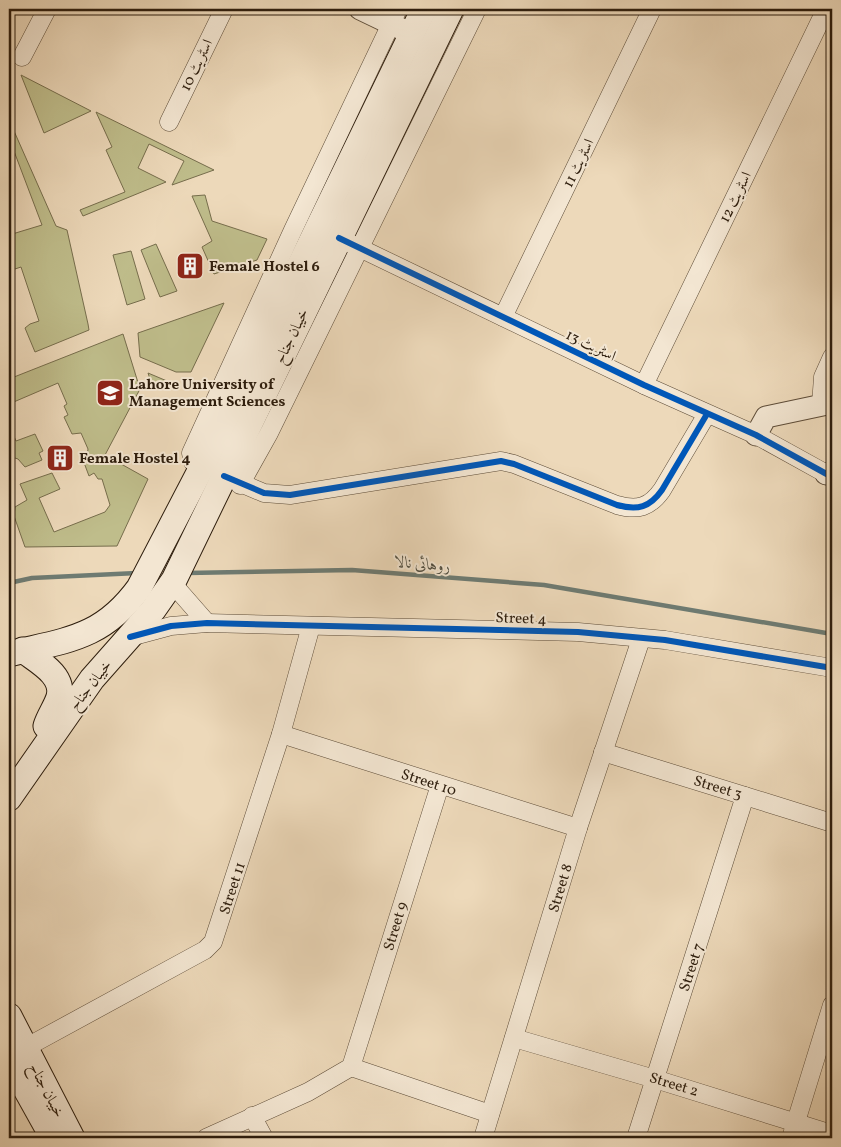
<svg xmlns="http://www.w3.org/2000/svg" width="841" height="1147" viewBox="0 0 841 1147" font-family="Vollkorn,Amiri,serif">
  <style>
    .green { fill: #bfbd8b; stroke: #766d4c }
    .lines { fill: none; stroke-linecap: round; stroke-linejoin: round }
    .stream { stroke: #6e7b72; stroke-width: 4.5 }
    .minor-casing { stroke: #5d4c38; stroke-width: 19 }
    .tertiary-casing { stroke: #5d4c38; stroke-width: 23 }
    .secondary-casing { stroke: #2d1d0d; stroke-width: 27 }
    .minor { stroke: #f3e6d2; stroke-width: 18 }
    .tertiary { stroke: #f3e6d2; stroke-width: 21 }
    .secondary { stroke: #f3e6d2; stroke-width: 25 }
    .cycleway-casing { stroke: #f3e6d2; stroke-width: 9 }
    .cycleway { stroke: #0057b8; stroke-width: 6 }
    .labels { text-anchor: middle; stroke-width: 4; stroke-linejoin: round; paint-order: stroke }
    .street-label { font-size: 15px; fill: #2d1d0d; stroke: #f3e6d2 }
    .poi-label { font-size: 15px; font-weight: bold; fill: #2d1d0d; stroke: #f3e6d2; text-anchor: start }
    .water-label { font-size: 16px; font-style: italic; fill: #4e4c3f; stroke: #f3e6d2 }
  </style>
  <rect width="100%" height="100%" fill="#edd9ba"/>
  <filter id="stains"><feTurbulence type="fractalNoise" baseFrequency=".004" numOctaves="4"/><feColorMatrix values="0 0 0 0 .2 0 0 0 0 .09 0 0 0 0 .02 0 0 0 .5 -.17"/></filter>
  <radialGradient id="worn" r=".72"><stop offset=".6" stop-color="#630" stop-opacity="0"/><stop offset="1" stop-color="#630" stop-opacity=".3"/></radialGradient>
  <g class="green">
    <path d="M21,75L91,111L44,133Z"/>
    <path d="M96,112L214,170L172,185L184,161L149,144L138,168L166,182L83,216L80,210L125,192L106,150L112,147Z"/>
    <path d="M14,131L56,226L67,230L88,324L89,330L35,352L25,328L30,324L39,321L21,267L9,271V235L42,225L9,138V132Z"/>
    <path d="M205,195L212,221L267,239L257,260L214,274L202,247L212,241L192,196Z"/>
    <path d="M156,244L177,291L160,297L141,250Z"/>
    <path d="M131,251L145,299L127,305L113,255Z"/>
    <path d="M224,303L191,372H176L140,357L138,333Z"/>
    <path d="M123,334L140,389L105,455L148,479L117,546L25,547L14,516L15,507L27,500L20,484L52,473L60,489L39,498L54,532L105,512L110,505L102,479H98L94,473L89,476L83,460L87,457L88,449L81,433L72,434L64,417L68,415L64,406L67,404L58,383L9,404V379Z"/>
    <path d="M148,373L167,381L161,389L153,388Z"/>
    <path d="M9,424L16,441L35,434L43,451L39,453L42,460L25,467L18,459L9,456Z"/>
  </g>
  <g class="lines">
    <g class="stream">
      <path d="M187,573L352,570L544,585L832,634"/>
      <path d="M9,583L32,578L137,573"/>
    </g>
    <g class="minor-casing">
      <g id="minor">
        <path d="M22,57L47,9"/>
        <path d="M169,122L224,9"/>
        <path d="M339,238L644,385L756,435L832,477"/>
        <path d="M503,317L652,9"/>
        <path d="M644,385L826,9"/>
        <path d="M821,405L823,377L832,357"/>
        <path d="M202,467L193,462L191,453L293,230L398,9"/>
        <path d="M224,476L264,493L290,495L501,461L514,464L617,505C638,511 650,507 662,490L707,414"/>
        <path d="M240,485L269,433L477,9"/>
        <path d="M172,583L207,623"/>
        <path d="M130,637L171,626L207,623L578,632L665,640L832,668"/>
        <path d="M281,734L578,828"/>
        <path d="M603,752L832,823"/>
        <path d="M514,1038L655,1079L832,1134"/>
        <path d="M25,1048L205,950L213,942L281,734L311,626"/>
        <path d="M351,1067L440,785"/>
        <path d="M252,1116L264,1138"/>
        <path d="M206,1138L308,1092L351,1067L490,1114"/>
        <path d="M483,1138L578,828L641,639"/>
        <path d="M636,1138L745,796"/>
        <path d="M791,1138L832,1005"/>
      </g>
    </g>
    <g class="tertiary-casing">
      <g id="tertiary">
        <path d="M360,9L412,34"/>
        <path d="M756,435L766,417L832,403"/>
        <path d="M826,474L832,473"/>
      </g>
    </g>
    <g class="secondary-casing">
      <g id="secondary">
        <path d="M23,650C37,661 65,675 59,697C56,707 49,716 46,726"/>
        <path d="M9,654C66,640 102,639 139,588L202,467L424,9"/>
        <path d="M9,798L92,679L153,610L174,580L451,9"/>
        <path d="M9,1016L72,1138"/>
        <path d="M9,1059L53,1138"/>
      </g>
    </g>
    <use href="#minor" class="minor"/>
    <use href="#tertiary" class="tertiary"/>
    <use href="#secondary" class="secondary"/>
    <g class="cycleway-casing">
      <g id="cycleway">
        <path d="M339,238L644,385L756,435L832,477"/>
        <path d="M224,476L264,493L290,495L501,461L514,464L617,505C638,511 650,507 662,490L707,414"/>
        <path d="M130,637L171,626L207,623L578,632L665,640L832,668"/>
      </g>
    </g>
    <use href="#cycleway" class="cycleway"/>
  </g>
  <defs>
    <g id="building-square" transform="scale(1.4375)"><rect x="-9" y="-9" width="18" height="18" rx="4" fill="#8f2418" stroke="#f3e6d2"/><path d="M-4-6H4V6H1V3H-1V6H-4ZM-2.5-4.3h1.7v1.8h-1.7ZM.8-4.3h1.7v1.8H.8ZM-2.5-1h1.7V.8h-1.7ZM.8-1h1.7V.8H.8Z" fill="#fff"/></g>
    <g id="university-square" transform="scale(1.4375)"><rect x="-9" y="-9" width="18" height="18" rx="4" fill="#8f2418" stroke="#f3e6d2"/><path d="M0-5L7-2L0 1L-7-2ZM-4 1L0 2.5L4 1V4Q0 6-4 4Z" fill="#fff"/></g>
  </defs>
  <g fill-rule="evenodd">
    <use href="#building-square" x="190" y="266"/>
    <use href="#university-square" x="110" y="393"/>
    <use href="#building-square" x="60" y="458"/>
  </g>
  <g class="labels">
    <g class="street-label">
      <text transform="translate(196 65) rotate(-64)" y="5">اسٹریٹ 10</text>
      <text transform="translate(578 163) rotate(-64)" y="5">اسٹریٹ 11</text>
      <text transform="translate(735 197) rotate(-64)" y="5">اسٹریٹ 12</text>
      <text transform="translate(291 336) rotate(-64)" y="5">خیبان جناح</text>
      <text transform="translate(591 345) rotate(26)" y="5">اسٹریٹ 13</text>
      <text transform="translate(521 618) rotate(2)" y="5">Street 4</text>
      <text transform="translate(90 685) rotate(-52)" y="5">خیبان جناح</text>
      <text transform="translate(429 782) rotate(18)" y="5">Street 10</text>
      <text transform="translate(718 787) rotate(17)" y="5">Street 3</text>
      <text transform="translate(232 888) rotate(-72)" y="5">Street 11</text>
      <text transform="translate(560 888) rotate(-73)" y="5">Street 8</text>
      <text transform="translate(395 926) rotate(-73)" y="5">Street 9</text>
      <text transform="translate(691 967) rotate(-72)" y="5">Street 7</text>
      <text transform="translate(674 1084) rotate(17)" y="5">Street 2</text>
      <text transform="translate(47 1090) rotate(62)" y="5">خیبان جناح</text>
    </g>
    <g class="poi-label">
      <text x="209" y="271">Female Hostel 6</text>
      <text x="129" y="389">Lahore University of<tspan x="129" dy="17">Management Sciences</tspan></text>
      <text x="79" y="463">Female Hostel 4</text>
    </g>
    <g class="water-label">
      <text transform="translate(423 563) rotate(5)" y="6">روہائی نالا</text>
    </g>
  </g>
  <rect width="841" height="1147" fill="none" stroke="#edd9ba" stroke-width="30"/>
  <rect x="10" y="10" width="821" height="1127" fill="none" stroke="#2d1d0d" stroke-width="2.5"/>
  <rect x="15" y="15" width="811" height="1117" fill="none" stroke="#2d1d0d"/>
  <rect width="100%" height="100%" filter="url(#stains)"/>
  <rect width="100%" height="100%" fill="url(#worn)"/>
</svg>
